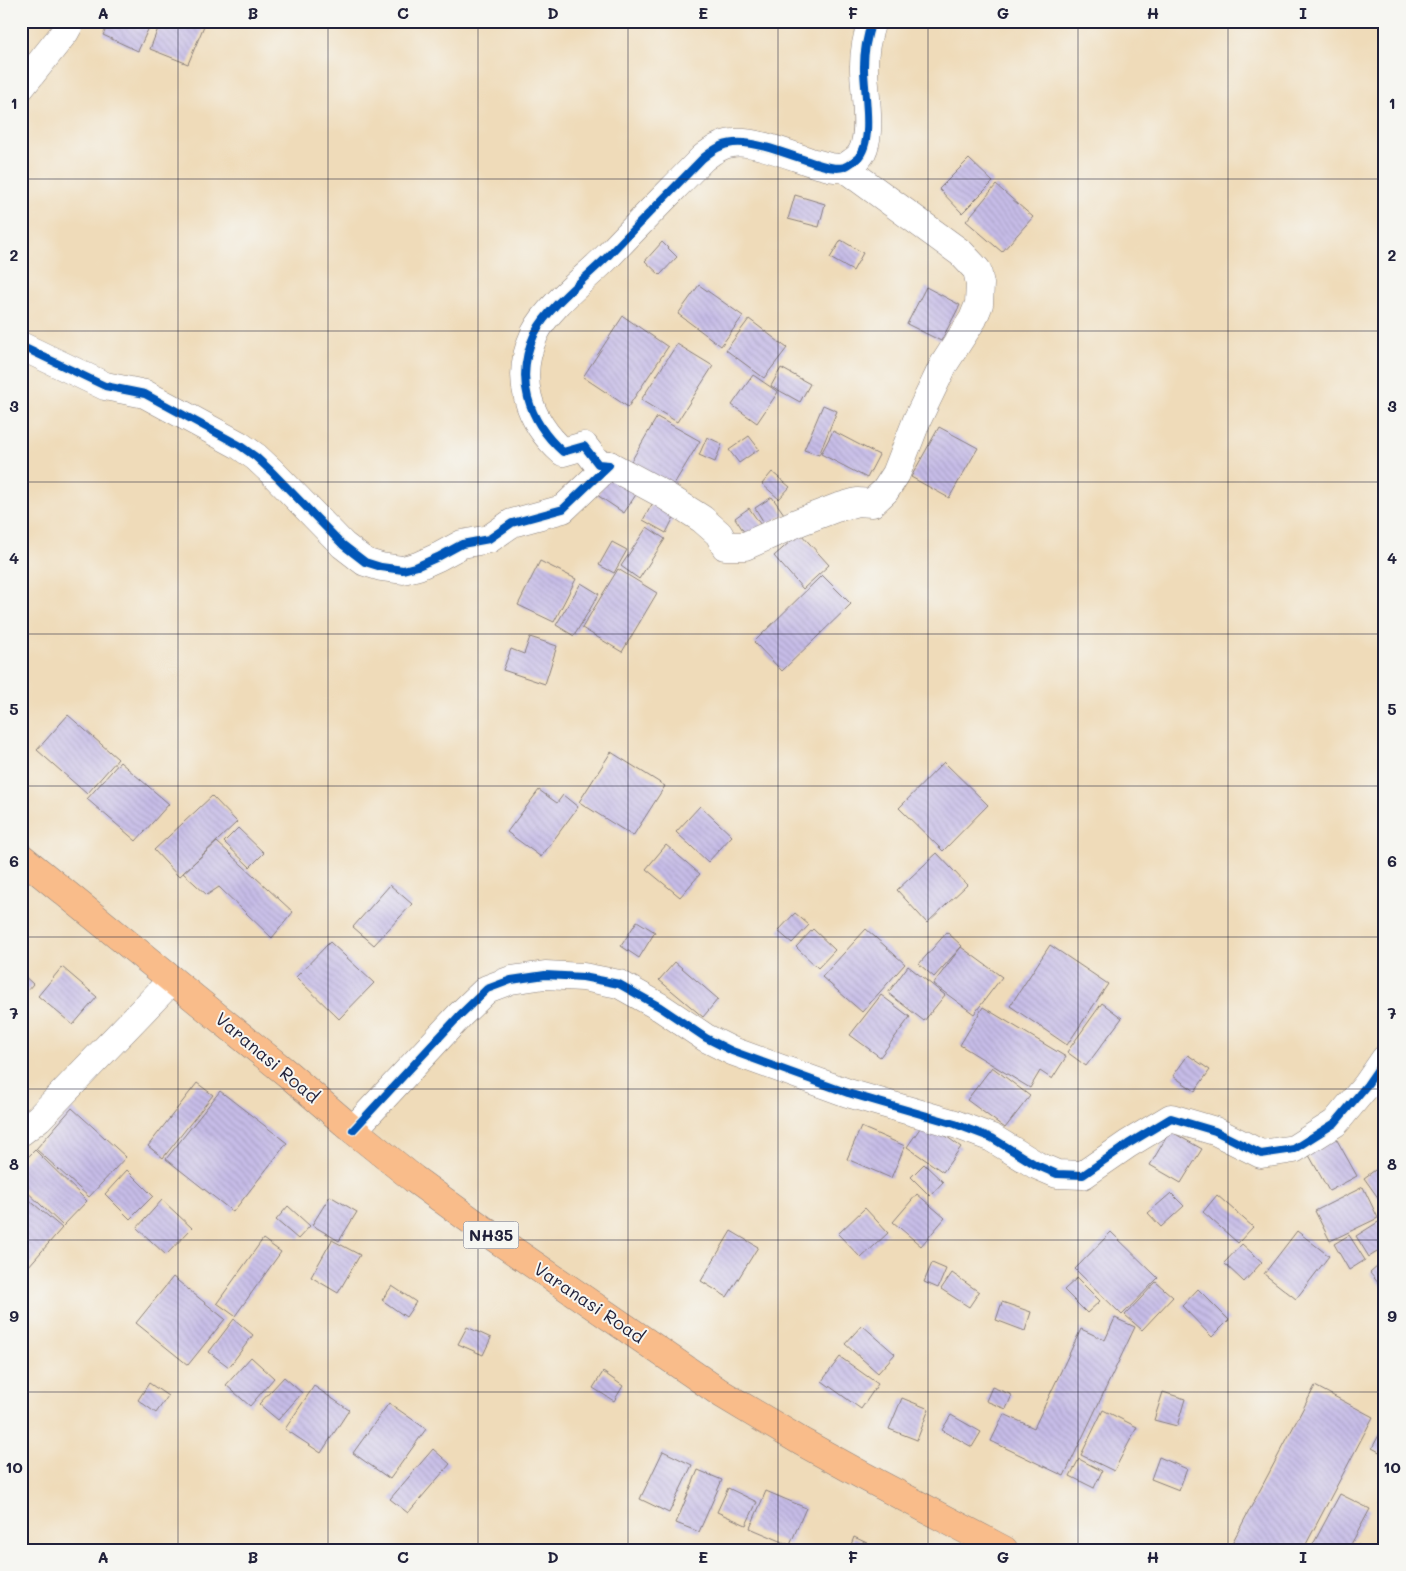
<svg xmlns="http://www.w3.org/2000/svg" width="1406" height="1571" viewBox="0 0 1406 1571" font-family="Mali,sans-serif">
  <style>
    .building { fill: url(#building-back-hatch) }
    .lines { fill: none; stroke-linecap: round; stroke-linejoin: round }
    .street-casing { stroke: #887e7a; stroke-width: 29 }
    .highway-casing { stroke: #887e7a; stroke-width: 29 }
    .street { stroke: #fff; stroke-width: 28 }
    .highway { stroke: #f9bc8a; stroke-width: 28 }
    .cycleway-casing { stroke: #f6f6f2; stroke-width: 11 }
    .cycleway { stroke: #0057b8; stroke-width: 8 }
    .grid { fill: none; stroke: #22223b; stroke-width: 1; stroke-opacity: 0.55 }
    .labels { text-anchor: middle; stroke-width: 4; stroke-linejoin: round; paint-order: stroke }
    .shield { fill: #f6f6f2; stroke: #626272; stroke-width: 1 }
    .shield-label { font-size: 16px; font-weight: bold; fill: #22223b }
    .street-label { font-size: 18px; fill: #22223b; stroke: #f6f6f2 }
    .neatline { fill: none; stroke: #22223b; stroke-width: 2 }
    .grid-label { font-size: 16px; text-anchor: middle; font-weight: bold; fill: #22223b }
  </style>
  <defs>
    <pattern id="building-back-hatch" width="6" height="6" patternUnits="userSpaceOnUse" patternTransform="scale(1.25)"><rect width="6" height="6" fill="#c6bce7"/><path d="M-1 5l2 2M0 0l6 6M5-1l2 2" fill="none" stroke="#aaa1c7"/></pattern>
  </defs>
  <rect width="100%" height="100%" fill="#f6f6f2"/>
  <filter id="ink" filterUnits="userSpaceOnUse"><feTurbulence type="fractalNoise" baseFrequency=".02" numOctaves="2"/><feDisplacementMap in="SourceGraphic" scale="10" xChannelSelector="R" yChannelSelector="G"/><feConvolveMatrix kernelMatrix="1 2 1 2 8 2 1 2 1" color-interpolation-filters="sRGB"/></filter>
  <filter id="wash" filterUnits="userSpaceOnUse"><feTurbulence type="fractalNoise" baseFrequency=".0096" numOctaves="4" result="noise"/><feDisplacementMap in="SourceGraphic" scale="20" xChannelSelector="R" yChannelSelector="G"/><feGaussianBlur stdDeviation="1.12" result="paint"/><feColorMatrix in="noise" values="0 0 0 0 0 0 0 0 0 0 0 0 0 0 0 0 0 1.4 0 .05"/><feComposite in="paint" operator="in"/></filter>
  <g filter="url(#wash)">
    <rect width="100%" height="100%" fill="#efdbb9"/>
    <g id="blocks">
      <g class="building">
        <path d="M110,21H152L138,51L103,35Z"/>
        <path d="M161,21H206L188,64L150,49Z"/>
        <path d="M969,159L993,182L962,213L939,189Z"/>
        <path d="M996,185L1033,217L1002,252L966,221Z"/>
        <path d="M795,195L825,204L819,227L788,219Z"/>
        <path d="M841,240L863,253L853,271L830,258Z"/>
        <path d="M662,242L677,257L660,275L645,261Z"/>
        <path d="M699,285L743,316L721,346L678,314Z"/>
        <path d="M926,287L960,305L941,341L907,324Z"/>
        <path d="M623,316L668,347L628,407L583,377Z"/>
        <path d="M749,319L787,348L764,378L726,350Z"/>
        <path d="M677,344L713,366L677,422L641,400Z"/>
        <path d="M781,368L810,384L800,402L771,386Z"/>
        <path d="M753,375L778,392L757,423L732,405Z"/>
        <path d="M823,405L837,411L819,455L804,450Z"/>
        <path d="M657,417L700,441L671,489L629,465Z"/>
        <path d="M939,427L978,448L949,498L911,477Z"/>
        <path d="M833,431L879,455L867,478L821,454Z"/>
        <path d="M749,436L759,449L739,463L729,450Z"/>
        <path d="M707,437L722,444L715,462L699,455Z"/>
        <path d="M772,472L790,487L779,499L762,484Z"/>
        <path d="M610,475L637,493L624,513L597,495Z"/>
        <path d="M772,497L784,514L766,526L755,508Z"/>
        <path d="M654,501L676,513L666,533L643,520Z"/>
        <path d="M749,508L765,531L750,541L735,518Z"/>
        <path d="M647,527L665,539L639,579L621,566Z"/>
        <path d="M800,533L829,565L803,589L774,556Z"/>
        <path d="M612,542L627,550L614,573L599,565Z"/>
        <path d="M540,561L576,579L554,622L518,605Z"/>
        <path d="M618,569L657,593L622,652L582,628Z"/>
        <path d="M822,575L851,604L782,671L754,642Z"/>
        <path d="M581,583L599,594L574,636L556,625Z"/>
        <path d="M530,637L557,646L545,684L503,670L511,649L524,654Z"/>
        <path d="M68,715L118,759L87,794L37,750Z"/>
        <path d="M611,752L665,786L633,836L579,802Z"/>
        <path d="M120,762L169,804L136,841L87,799Z"/>
        <path d="M944,762L988,805L943,851L899,808Z"/>
        <path d="M539,790L557,803L563,795L578,807L541,857L507,832Z"/>
        <path d="M212,796L237,822L179,877L154,850Z"/>
        <path d="M700,806L732,836L708,862L676,832Z"/>
        <path d="M238,828L264,853L250,867L224,842Z"/>
        <path d="M217,842L293,912L272,938L219,887L207,895L183,873Z"/>
        <path d="M666,845L700,874L680,897L646,869Z"/>
        <path d="M937,853L967,885L927,923L897,890Z"/>
        <path d="M390,885L412,904L374,945L353,927Z"/>
        <path d="M795,913L809,925L792,943L778,931Z"/>
        <path d="M637,921L655,932L639,958L621,946Z"/>
        <path d="M813,929L835,950L818,968L796,947Z"/>
        <path d="M866,929L905,964L862,1012L822,977Z"/>
        <path d="M947,932L962,946L934,977L919,964Z"/>
        <path d="M330,942L374,983L339,1019L296,977Z"/>
        <path d="M1050,945L1108,984L1067,1045L1010,1006Z"/>
        <path d="M961,947L1002,977L974,1014L933,984Z"/>
        <path d="M675,962L718,999L703,1017L659,980Z"/>
        <path d="M908,966L945,995L924,1021L888,993Z"/>
        <path d="M62,967L97,997L73,1025L38,996Z"/>
        <path d="M21,973L33,984L21,998Z"/>
        <path d="M881,995L910,1017L880,1057L850,1035Z"/>
        <path d="M1102,1003L1122,1018L1086,1066L1067,1052Z"/>
        <path d="M983,1007L1066,1057L1052,1079L1040,1071L1030,1088L960,1045Z"/>
        <path d="M1188,1055L1210,1070L1195,1091L1173,1076Z"/>
        <path d="M992,1067L1030,1096L1005,1128L967,1100Z"/>
        <path d="M197,1083L213,1095L163,1158L148,1146Z"/>
        <path d="M220,1091L287,1143L233,1212L166,1159Z"/>
        <path d="M72,1108L126,1157L89,1197L36,1149Z"/>
        <path d="M925,1121L961,1147L943,1172L907,1147Z"/>
        <path d="M861,1127L905,1146L891,1178L847,1159Z"/>
        <path d="M1170,1131L1202,1149L1181,1183L1150,1165Z"/>
        <path d="M1333,1133L1357,1176L1329,1191L1305,1148Z"/>
        <path d="M35,1150L87,1201L63,1226L21,1186V1164Z"/>
        <path d="M1385,1163V1195L1379,1199L1364,1178Z"/>
        <path d="M924,1164L943,1182L930,1196L911,1177Z"/>
        <path d="M127,1170L153,1196L130,1219L105,1194Z"/>
        <path d="M1363,1187L1378,1218L1330,1241L1315,1211Z"/>
        <path d="M21,1193L62,1228L21,1275Z"/>
        <path d="M1171,1193L1184,1206L1161,1227L1148,1213Z"/>
        <path d="M917,1194L945,1218L921,1246L893,1222Z"/>
        <path d="M1217,1195L1253,1227L1238,1243L1203,1212Z"/>
        <path d="M330,1196L357,1212L339,1241L312,1225Z"/>
        <path d="M162,1200L192,1228L166,1255L137,1228Z"/>
        <path d="M288,1206L310,1226L298,1239L276,1220Z"/>
        <path d="M865,1208L888,1233L861,1258L838,1234Z"/>
        <path d="M1383,1219L1385,1221V1247L1369,1257L1356,1236Z"/>
        <path d="M731,1231L758,1247L727,1297L701,1281Z"/>
        <path d="M1297,1231L1329,1256L1296,1299L1264,1274Z"/>
        <path d="M1111,1232L1158,1278L1122,1315L1075,1269Z"/>
        <path d="M1349,1235L1365,1260L1349,1270L1334,1244Z"/>
        <path d="M263,1239L281,1252L235,1316L217,1303Z"/>
        <path d="M332,1240L360,1255L338,1293L311,1277Z"/>
        <path d="M1242,1244L1262,1262L1244,1282L1224,1263Z"/>
        <path d="M1385,1260V1291L1370,1273Z"/>
        <path d="M932,1263L946,1269L938,1288L924,1282Z"/>
        <path d="M952,1273L979,1292L969,1307L941,1289Z"/>
        <path d="M173,1277L225,1319L188,1365L136,1323Z"/>
        <path d="M1077,1278L1100,1301L1087,1313L1064,1290Z"/>
        <path d="M1156,1282L1173,1297L1142,1330L1125,1315Z"/>
        <path d="M392,1286L416,1302L406,1317L382,1300Z"/>
        <path d="M1198,1289L1229,1320L1212,1337L1182,1306Z"/>
        <path d="M1002,1302L1031,1312L1025,1331L996,1320Z"/>
        <path d="M1115,1318L1135,1327L1064,1476L991,1441L1004,1414L1034,1428L1081,1329L1105,1340Z"/>
        <path d="M234,1319L253,1335L229,1367L209,1352Z"/>
        <path d="M862,1325L895,1354L878,1373L845,1344Z"/>
        <path d="M467,1327L491,1338L483,1355L458,1344Z"/>
        <path d="M251,1357L274,1378L250,1406L226,1385Z"/>
        <path d="M840,1357L878,1384L861,1409L822,1381Z"/>
        <path d="M603,1372L623,1386L614,1401L593,1388Z"/>
        <path d="M284,1377L302,1393L278,1420L259,1404Z"/>
        <path d="M149,1383L168,1396L156,1413L138,1400Z"/>
        <path d="M314,1386L349,1410L321,1453L285,1429Z"/>
        <path d="M1315,1386L1373,1417L1303,1550H1241L1231,1545Z"/>
        <path d="M992,1387L1012,1395L1006,1409L986,1401Z"/>
        <path d="M1163,1392L1185,1399L1177,1426L1154,1420Z"/>
        <path d="M902,1398L929,1409L917,1440L889,1429Z"/>
        <path d="M389,1403L426,1429L390,1479L353,1453Z"/>
        <path d="M1103,1410L1137,1427L1114,1471L1081,1455Z"/>
        <path d="M951,1415L981,1432L972,1447L942,1430Z"/>
        <path d="M1385,1424V1455L1372,1448Z"/>
        <path d="M433,1449L450,1464L408,1513L390,1499Z"/>
        <path d="M663,1451L692,1465L669,1513L640,1499Z"/>
        <path d="M1159,1457L1187,1469L1179,1490L1151,1479Z"/>
        <path d="M1079,1459L1102,1471L1094,1488L1070,1476Z"/>
        <path d="M698,1470L722,1480L699,1532L676,1523Z"/>
        <path d="M728,1488L757,1502L746,1525L717,1512Z"/>
        <path d="M766,1491L806,1508L790,1545L750,1528Z"/>
        <path d="M1385,1492V1507L1379,1504Z"/>
        <path d="M1340,1494L1370,1509L1348,1550H1310Z"/>
        <path d="M854,1537L882,1550H849Z"/>
        <path d="M21,1541L32,1550H21Z"/>
        <path d="M1357,1544L1368,1550H1354Z"/>
      </g>
    </g>
  </g>
  <g filter="url(#ink)">
    <use href="#blocks" fill-opacity="0" stroke="#887e7a" stroke-width="1"/>
    <g class="lines">
      <g class="street-casing">
        <g id="street">
          <path d="M21,87L65,32L71,21"/>
          <path d="M21,346L105,386L145,394L239,445L256,457L271,471L343,545L365,562L381,567L403,570L418,566L438,557L462,544L489,539L512,523L563,509L609,465L598,464L584,446L563,452C528,421 514,378 535,333C548,307 587,277 608,256C639,223 671,191 703,158C712,151 721,144 733,143C755,140 792,156 814,163C823,165 834,170 844,167C847,166 851,163 854,161C877,147 863,89 864,66C864,51 867,36 872,21"/>
          <path d="M609,465L661,493L702,519L719,534L725,546H745L799,522L836,508L857,502L872,503L885,491L896,474L917,420L944,364L973,319L979,304L980,284L977,270L961,253L843,167"/>
          <path d="M353,1130L460,1015L487,989L511,980L545,975L583,977L619,984L660,1007L706,1038L732,1051L848,1093L955,1124L992,1138L1036,1165L1057,1174L1083,1175L1128,1144L1171,1118L1215,1131L1261,1154L1294,1149L1335,1123L1367,1085L1385,1059"/>
          <path d="M21,1132L39,1118L172,980"/>
        </g>
      </g>
      <g class="highway-casing">
        <path id="highway" d="M21,857L289,1075L353,1130L414,1179L495,1238L722,1394L802,1442L860,1474L1004,1550"/>
      </g>
      <use href="#street" class="street"/>
      <use href="#highway" class="highway"/>
      <g class="cycleway-casing">
        <g id="cycleway">
          <path d="M21,346L105,386L145,394L239,445L256,457L271,471L343,545L365,562L381,567L403,570L418,566L438,557L462,544L489,539L512,523L563,509L609,465L598,464L584,446L563,452C528,421 514,378 535,333C548,307 587,277 608,256C639,223 671,191 703,158C712,151 721,144 733,143C755,140 792,156 814,163C823,165 834,170 844,167C847,166 851,163 854,161C877,147 863,89 864,66C864,51 867,36 872,21"/>
          <path d="M353,1130L460,1015L487,989L511,980L545,975L583,977L619,984L660,1007L706,1038L732,1051L848,1093L955,1124L992,1138L1036,1165L1057,1174L1083,1175L1128,1144L1171,1118L1215,1131L1261,1154L1294,1149L1335,1123L1367,1085L1385,1059"/>
        </g>
      </g>
      <use href="#cycleway" class="cycleway"/>
    </g>
  </g>
  <path class="grid" d="M178,21V1550M328,21V1550M478,21V1550M628,21V1550M778,21V1550M928,21V1550M1078,21V1550M1228,21V1550M21,179H1385M21,331H1385M21,482H1385M21,634H1385M21,786H1385M21,937H1385M21,1089H1385M21,1240H1385M21,1392H1385"/>
  <g class="labels">
    <rect class="shield" x="463.5" y="1221.5" width="55" height="27" rx="4"/>
    <g class="shield-label">
      <text x="491" y="1241">NH35</text>
    </g>
    <g class="street-label">
      <text transform="translate(267 1058) rotate(40)" y="6">Varanasi Road</text>
      <text transform="translate(589 1303) rotate(34)" y="6">Varanasi Road</text>
    </g>
  </g>
  <rect width="1406" height="1571" fill="none" stroke="#f6f6f2" stroke-width="55"/>
  <rect x="28" y="28" width="1350" height="1516" class="neatline"/>
  <g class="grid-label">
    <text x="103" y="19">A</text>
    <text x="253" y="19">B</text>
    <text x="403" y="19">C</text>
    <text x="553" y="19">D</text>
    <text x="703" y="19">E</text>
    <text x="853" y="19">F</text>
    <text x="1003" y="19">G</text>
    <text x="1153" y="19">H</text>
    <text x="1303" y="19">I</text>
    <text x="14" y="109">1</text>
    <text x="1392" y="109">1</text>
    <text x="14" y="261">2</text>
    <text x="1392" y="261">2</text>
    <text x="14" y="412">3</text>
    <text x="1392" y="412">3</text>
    <text x="14" y="564">4</text>
    <text x="1392" y="564">4</text>
    <text x="14" y="715">5</text>
    <text x="1392" y="715">5</text>
    <text x="14" y="867">6</text>
    <text x="1392" y="867">6</text>
    <text x="14" y="1019">7</text>
    <text x="1392" y="1019">7</text>
    <text x="14" y="1170">8</text>
    <text x="1392" y="1170">8</text>
    <text x="14" y="1322">9</text>
    <text x="1392" y="1322">9</text>
    <text x="14" y="1473">10</text>
    <text x="1392" y="1473">10</text>
    <text x="103" y="1563">A</text>
    <text x="253" y="1563">B</text>
    <text x="403" y="1563">C</text>
    <text x="553" y="1563">D</text>
    <text x="703" y="1563">E</text>
    <text x="853" y="1563">F</text>
    <text x="1003" y="1563">G</text>
    <text x="1153" y="1563">H</text>
    <text x="1303" y="1563">I</text>
  </g>
</svg>
